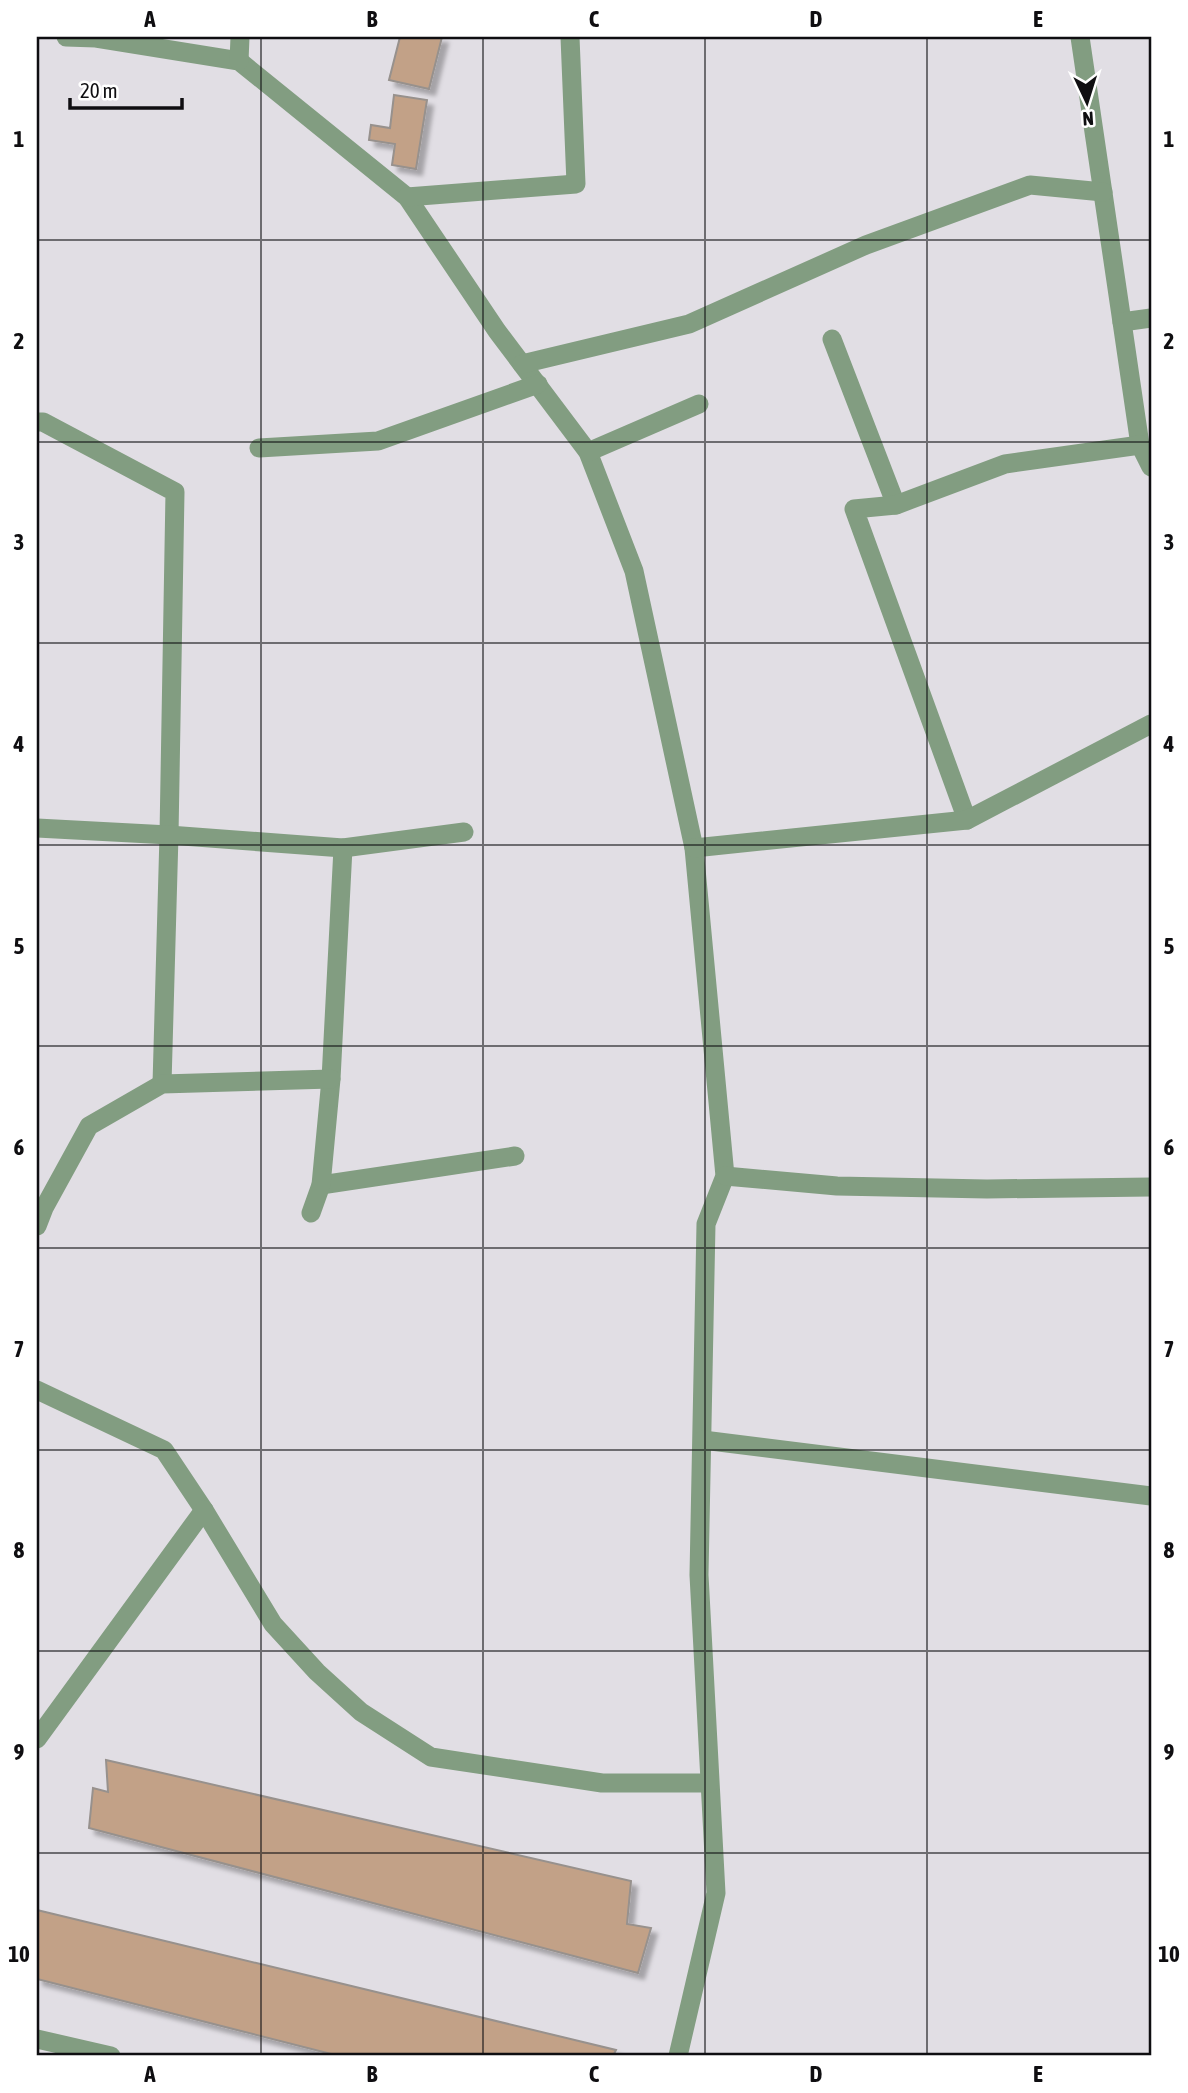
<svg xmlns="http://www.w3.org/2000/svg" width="1188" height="2093" viewBox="0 0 1188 2093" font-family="'Asap Condensed',sans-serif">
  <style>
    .building { fill: #c2a187; stroke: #97918d; stroke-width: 2; filter: url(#shadow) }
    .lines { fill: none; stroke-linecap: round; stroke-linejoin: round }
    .minor { stroke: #829d81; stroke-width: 19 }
    .tertiary { stroke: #829d81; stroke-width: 19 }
    .grid { fill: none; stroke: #0f0e11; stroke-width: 2; stroke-opacity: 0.55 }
    .neatline { fill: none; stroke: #0f0e11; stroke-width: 2.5 }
    .grid-label { font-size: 23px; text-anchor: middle; font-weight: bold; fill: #0f0e11 }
  </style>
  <defs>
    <filter id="shadow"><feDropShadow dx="6" dy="6" stdDeviation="2" flood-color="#0004"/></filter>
  </defs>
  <rect width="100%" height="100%" fill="#e1dee4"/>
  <g class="building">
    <path d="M400,37H442L429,89L389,80Z"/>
    <path d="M394,95L427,100L416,169L392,165L395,144L369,140L371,125L390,128Z"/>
    <path d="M106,1760L631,1881L627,1924L651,1928L638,1973L89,1828L93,1788L108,1792Z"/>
    <path d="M37,1910L616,2050L613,2056H339L37,1979Z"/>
  </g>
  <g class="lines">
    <g class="minor">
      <path d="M66,37L96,38L239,61L407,197L497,331L588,452L634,571L694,848L725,1176L706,1224L699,1575L716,1893L678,2056"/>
      <path d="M1080,37L1122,322"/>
      <path d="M239,61L240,37"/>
      <path d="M407,197L576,184L570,37"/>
      <path d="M832,339L896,505"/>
      <path d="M522,364L689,324L866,245L1030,185L1103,192"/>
      <path d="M37,422H43L175,492L169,835L162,1084"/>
      <path d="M1140,445L1122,322L1151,318"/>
      <path d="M259,448L378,441L538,384"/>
      <path d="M588,452L699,404"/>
      <path d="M967,820L854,509L896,505L1005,464L1140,445L1151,467"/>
      <path d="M37,828L169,835L343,848L464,832"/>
      <path d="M694,848L967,820L1151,724"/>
      <path d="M725,1176L837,1186L987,1189L1151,1187"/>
      <path d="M321,1185L515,1156"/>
      <path d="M311,1213L321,1185L331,1079L343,848"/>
      <path d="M37,1226L44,1208L89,1126L162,1084L331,1079"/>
      <path d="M37,1390L164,1450L204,1510L273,1624L317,1672L361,1712L431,1757L602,1783H709"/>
      <path d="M703,1440L1151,1496"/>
      <path d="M37,1739L204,1510"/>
    </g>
    <path class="tertiary" d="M37,2039L111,2056"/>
  </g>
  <path class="grid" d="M261,37V2056M483,37V2056M705,37V2056M927,37V2056M37,240H1151M37,442H1151M37,643H1151M37,845H1151M37,1046H1151M37,1248H1151M37,1450H1151M37,1651H1151M37,1853H1151"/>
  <rect width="1188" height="2093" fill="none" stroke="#ffffff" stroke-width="77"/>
  <g transform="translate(1087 102) rotate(176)" stroke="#ffffff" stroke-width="5" paint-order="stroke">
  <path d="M0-5L12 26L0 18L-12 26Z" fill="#0f0e11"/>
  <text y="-10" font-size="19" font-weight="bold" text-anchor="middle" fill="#0f0e11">N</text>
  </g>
  <path d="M70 98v10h112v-10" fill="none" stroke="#0f0e11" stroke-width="3.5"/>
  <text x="80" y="98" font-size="21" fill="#0f0e11" stroke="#ffffff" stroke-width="5" paint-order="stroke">20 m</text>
  <rect x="38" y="38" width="1112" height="2016" class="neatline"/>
  <g class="grid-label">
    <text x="150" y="27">A</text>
    <text x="372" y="27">B</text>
    <text x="594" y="27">C</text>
    <text x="816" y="27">D</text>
    <text x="1038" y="27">E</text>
    <text x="19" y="147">1</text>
    <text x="1169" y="147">1</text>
    <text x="19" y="349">2</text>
    <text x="1169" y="349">2</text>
    <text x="19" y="550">3</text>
    <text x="1169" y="550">3</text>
    <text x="19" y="752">4</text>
    <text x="1169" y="752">4</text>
    <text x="19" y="954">5</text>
    <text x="1169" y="954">5</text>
    <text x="19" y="1155">6</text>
    <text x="1169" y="1155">6</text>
    <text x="19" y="1357">7</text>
    <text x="1169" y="1357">7</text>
    <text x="19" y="1558">8</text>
    <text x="1169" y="1558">8</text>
    <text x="19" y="1760">9</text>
    <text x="1169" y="1760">9</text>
    <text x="19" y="1962">10</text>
    <text x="1169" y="1962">10</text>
    <text x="150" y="2082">A</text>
    <text x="372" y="2082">B</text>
    <text x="594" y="2082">C</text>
    <text x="816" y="2082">D</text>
    <text x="1038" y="2082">E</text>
  </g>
</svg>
